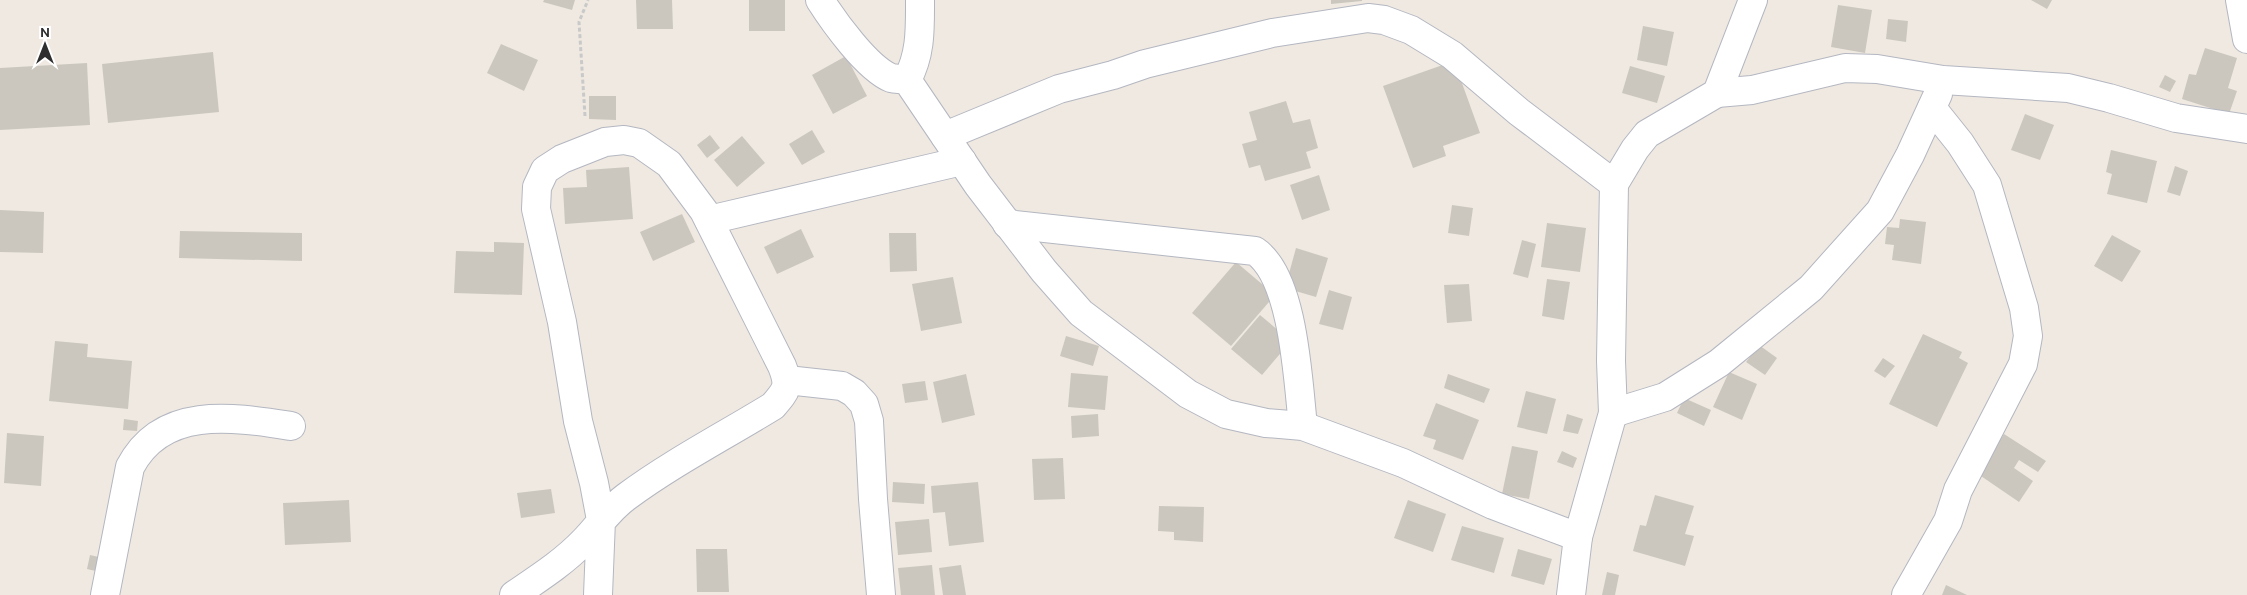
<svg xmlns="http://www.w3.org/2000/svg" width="2247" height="595" viewBox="0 0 2247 595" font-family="Overpass,sans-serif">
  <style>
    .building { fill: #cbc7bf }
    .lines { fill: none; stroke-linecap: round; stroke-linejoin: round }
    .minor-casing { stroke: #b4b7c1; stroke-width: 30 }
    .path { stroke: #c9c9c9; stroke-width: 3; stroke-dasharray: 4 2.5; stroke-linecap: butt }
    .minor { stroke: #fff; stroke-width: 28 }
  </style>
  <rect width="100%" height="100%" fill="#efe9e1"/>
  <g class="building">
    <path d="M544,0H575L572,10L543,2Z"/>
    <path d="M636,0H672L673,29H637Z"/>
    <rect x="749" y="0" width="36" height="31"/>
    <path d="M1331,0H1362V1L1331,4Z"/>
    <path d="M2031,0H2052L2047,9Z"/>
    <path d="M1838,5L1872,10L1865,53L1831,47Z"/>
    <path d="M1888,19L1908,21L1906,42L1886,39Z"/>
    <path d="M1643,26L1674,32L1667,66L1637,60Z"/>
    <path d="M501,44L538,60L524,91L487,73Z"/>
    <path d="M2205,48L2237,58L2228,88L2237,91L2229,114L2182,99L2189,74L2196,75Z"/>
    <path d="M213,52L219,112L108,123L102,64Z"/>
    <path d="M846,56L867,96L833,114L812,75Z"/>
    <path d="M1454,61L1480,133L1443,146L1446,156L1413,168L1383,86Z"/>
    <path d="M87,63L90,125L0,130V68Z"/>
    <path d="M1630,66L1665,76L1657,103L1622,93Z"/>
    <path d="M2165,75L2176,81L2170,92L2159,87Z"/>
    <path d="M589,96H616V120L589,119Z"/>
    <path d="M1286,101L1293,123L1310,119L1318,148L1306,152L1311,168L1265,181L1260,165L1249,168L1242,144L1257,140L1249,112Z"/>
    <path d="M2025,114L2054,125L2040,160L2011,150Z"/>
    <path d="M812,130L825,152L802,165L789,144Z"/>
    <path d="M710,135L720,148L707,158L697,145Z"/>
    <path d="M742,136L765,163L737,187L714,160Z"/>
    <path d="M2111,150L2157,161L2147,203L2107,194L2112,174L2106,172Z"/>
    <path d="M2175,166L2188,171L2180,196L2167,192Z"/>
    <path d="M629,167L633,219L565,224L563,188L587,187L586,170Z"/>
    <path d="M1319,175L1330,210L1302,220L1290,185Z"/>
    <path d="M1452,205L1473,208L1469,236L1448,233Z"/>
    <path d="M0,210L44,212L43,253L0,252Z"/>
    <path d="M682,214L695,242L653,261L640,232Z"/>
    <path d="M1900,219L1926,222L1921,264L1892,260L1894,245L1885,244L1887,227L1899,228Z"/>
    <path d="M1547,223L1586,228L1580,272L1541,267Z"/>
    <path d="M801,229L814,257L777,274L764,247Z"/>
    <path d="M180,231L302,233V261L179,258Z"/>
    <path d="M889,233H916L917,271L890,272Z"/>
    <path d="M2112,235L2141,251L2122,282L2094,266Z"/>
    <path d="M1522,240L1536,244L1528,278L1513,274Z"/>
    <path d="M494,242L524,243L522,295L454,293L456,251L494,252Z"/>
    <path d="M1296,248L1328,258L1316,297L1285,288Z"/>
    <path d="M1236,262L1275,295L1231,346L1192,313Z"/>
    <path d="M953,277L962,323L921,331L912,284Z"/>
    <path d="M1547,279L1570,282L1564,320L1542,316Z"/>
    <path d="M1469,284L1472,321L1447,323L1444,285Z"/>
    <path d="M1329,290L1352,297L1343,330L1319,324Z"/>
    <path d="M1260,315L1291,341L1262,375L1231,349Z"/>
    <path d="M1923,334L1962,352L1959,358L1968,363L1937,427L1889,404Z"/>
    <path d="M1066,336L1099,346L1093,366L1060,356Z"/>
    <path d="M55,341L88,344L87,357L132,361L128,409L49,401Z"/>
    <path d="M1759,345L1777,358L1765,375L1746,362Z"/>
    <path d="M1883,358L1895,366L1885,378L1874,371Z"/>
    <path d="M1729,372L1757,384L1742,420L1713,407Z"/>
    <path d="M1071,373L1108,376L1105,410L1068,407Z"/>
    <path d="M966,374L975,415L942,423L933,382Z"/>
    <path d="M1448,374L1490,389L1484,403L1444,388Z"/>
    <path d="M925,381L928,400L905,403L902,384Z"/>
    <path d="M1526,391L1556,399L1547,434L1517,427Z"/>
    <path d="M1684,398L1711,410L1704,426L1677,413Z"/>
    <path d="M1436,403L1479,420L1463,460L1433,449L1436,440L1423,436Z"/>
    <path d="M1098,414L1099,436L1072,438L1071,416Z"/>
    <path d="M1567,414L1583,419L1578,434L1563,431Z"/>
    <path d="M124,419L138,421L137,431L123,430Z"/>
    <path d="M7,433L44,436L41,486L4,483Z"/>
    <path d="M2004,434L2046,461L2038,472L2019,460L2014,468L2033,481L2019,502L1978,474Z"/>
    <path d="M1512,446L1538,451L1529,499L1502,494Z"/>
    <path d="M1562,451L1577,458L1573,468L1557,462Z"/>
    <path d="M1063,458L1065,499L1034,500L1032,459Z"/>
    <path d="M893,482L925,484L924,504L892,502Z"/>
    <path d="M978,482L984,542L949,546L945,512L933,513L931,486Z"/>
    <path d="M551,489L555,513L521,518L517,493Z"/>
    <path d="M1655,495L1694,506L1685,534L1694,536L1685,566L1633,551L1640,525L1646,526Z"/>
    <path d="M349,500L351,542L285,545L283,503Z"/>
    <path d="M1408,500L1446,514L1433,552L1394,538Z"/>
    <path d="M1159,506L1204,507L1203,542L1174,540V532L1158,531Z"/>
    <path d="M929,519L932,552L898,555L895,522Z"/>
    <path d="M1462,526L1504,538L1494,573L1451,560Z"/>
    <path d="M696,549H727L729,592H697Z"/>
    <path d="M1518,549L1552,559L1544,585L1511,576Z"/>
    <path d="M90,555L103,558L100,572L87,569Z"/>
    <path d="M932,565L935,595H901L898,568Z"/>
    <path d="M961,565L966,595H943L939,568Z"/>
    <path d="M1607,572L1619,575L1615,595H1602Z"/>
    <path d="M1946,585L1967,595H1942Z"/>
  </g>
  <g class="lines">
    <g class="minor-casing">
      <g id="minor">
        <path d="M820,0C834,22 867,68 891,78C896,79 902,79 907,80L978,185L1044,271L1081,313L1188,394L1226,414L1266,423L1303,426L1403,463L1493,505L1578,537"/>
        <path d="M2240,0L2247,39"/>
        <path d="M907,80C921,54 920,29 920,0"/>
        <path d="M1717,93L1752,90L1845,68L1877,69L1943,80L2068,88L2109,98L2176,118L2247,129"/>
        <path d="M945,136L1059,89L1113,75L1145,64L1272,33L1368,18L1384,20L1411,30L1452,55L1519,112L1614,184"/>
        <path d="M709,220L962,161"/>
        <path d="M1007,224L1255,251C1294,277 1298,382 1303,426"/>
        <path d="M787,380L842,386L854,393L864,404L869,421L873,499L881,595"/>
        <path d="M1613,413L1665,397L1719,363L1811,288L1880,211L1910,155L1938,94"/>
        <path d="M105,595L130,467C162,405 233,417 291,426"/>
        <path d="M514,595C539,578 564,562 584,541C599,526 608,510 626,497C672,463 724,436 773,406C787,390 790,386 782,366L704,211L669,164L639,143L624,140L605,142L562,159L545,170L537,187L536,209L562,322L578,421L594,483L601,520L598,595"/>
        <path d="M1571,595L1578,537L1613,413L1611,361L1614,184L1635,149L1647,134L1717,93L1753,0"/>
        <path d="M1906,595L1948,521L1958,490L2023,364L2028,336L2024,308L1987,185L1960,143L1932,108"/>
      </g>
    </g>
    <path class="path" d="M585,116L579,22L588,0"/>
    <use href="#minor" class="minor"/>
  </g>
  <g transform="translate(45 45)" stroke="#ffffff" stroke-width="4" paint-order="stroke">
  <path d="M0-4L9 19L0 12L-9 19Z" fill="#2e2e2e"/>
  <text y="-8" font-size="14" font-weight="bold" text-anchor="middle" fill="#2e2e2e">N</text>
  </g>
</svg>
